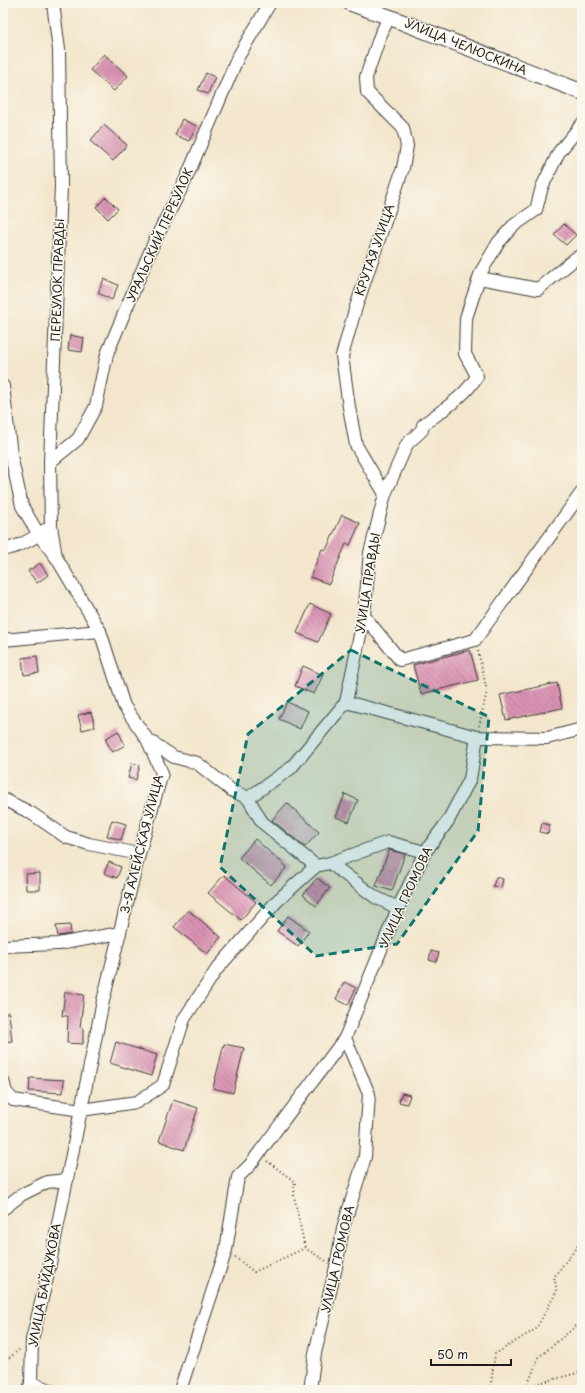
<svg xmlns="http://www.w3.org/2000/svg" width="585" height="1393" viewBox="0 0 585 1393" font-family="'Playpen Sans',sans-serif">
  <style>
    .building { fill: url(#building-back-hatch) }
    .lines { fill: none; stroke-linecap: round; stroke-linejoin: round }
    .minor-casing { stroke: #3c3a36; stroke-width: 14 }
    .major-casing { stroke: #3c3a36; stroke-width: 17 }
    .path { stroke: #3c3a36; stroke-width: 2; stroke-dasharray: 1 3; stroke-linecap: butt }
    .minor { stroke: #fff; stroke-width: 12 }
    .major { stroke: #fff; stroke-width: 15 }
    .marked { fill: #0f766e; fill-opacity: 0.2; stroke: #0f766e; stroke-width: 3; stroke-dasharray: 8 5; stroke-linejoin: round }
    .labels { text-anchor: middle; stroke-width: 3; stroke-linejoin: round; paint-order: stroke }
    .street-label { font-size: 12px; fill: #1c1c1c; stroke: #fbf7ec }
  </style>
  <defs>
    <pattern id="building-back-hatch" width="6" height="6" patternUnits="userSpaceOnUse"><rect width="6" height="6" fill="#da93b3"/><path d="M-1 5l2 2M0 0l6 6M5-1l2 2" fill="none" stroke="#b07791"/></pattern>
  </defs>
  <rect width="100%" height="100%" fill="#fbf7ec"/>
  <filter id="ink" filterUnits="userSpaceOnUse"><feTurbulence type="fractalNoise" baseFrequency=".025" numOctaves="2"/><feDisplacementMap in="SourceGraphic" scale="8" xChannelSelector="R" yChannelSelector="G"/><feConvolveMatrix kernelMatrix="1 2 1 2 8 2 1 2 1" color-interpolation-filters="sRGB"/></filter>
  <filter id="wash" filterUnits="userSpaceOnUse"><feTurbulence type="fractalNoise" baseFrequency=".012" numOctaves="4" result="noise"/><feDisplacementMap in="SourceGraphic" scale="16" xChannelSelector="R" yChannelSelector="G"/><feGaussianBlur stdDeviation="0.9" result="paint"/><feColorMatrix in="noise" values="0 0 0 0 0 0 0 0 0 0 0 0 0 0 0 0 0 1.4 0 .05"/><feComposite in="paint" operator="in"/></filter>
  <g filter="url(#wash)">
    <rect width="100%" height="100%" fill="#f3e6cc"/>
    <g id="blocks">
      <g class="building">
        <path d="M104,54L128,76L114,91L90,70Z"/>
        <path d="M206,73L215,77L208,94L198,90Z"/>
        <path d="M182,119L196,126L189,141L175,135Z"/>
        <path d="M104,125L127,145L113,161L90,141Z"/>
        <path d="M106,197L118,209L108,219L96,207Z"/>
        <path d="M564,224L576,235L566,245L554,235Z"/>
        <path d="M104,279L118,285L112,300L98,293Z"/>
        <path d="M70,335L84,338L82,352L68,350Z"/>
        <path d="M342,515L360,523L350,545L346,544L329,584L310,577L322,549L326,550Z"/>
        <path d="M40,563L48,575L37,583L28,571Z"/>
        <path d="M310,604L331,614L318,642L297,633Z"/>
        <path d="M470,650L478,680L421,694L413,665Z"/>
        <path d="M37,656L39,673L24,675L22,658Z"/>
        <path d="M303,666L323,675L314,694L295,686Z"/>
        <path d="M557,683L562,708L506,720L500,695Z"/>
        <path d="M287,702L308,711L300,729L279,719Z"/>
        <path d="M91,712L95,727L82,730L78,715Z"/>
        <path d="M118,731L125,745L113,752L105,739Z"/>
        <path d="M132,763L140,765L136,780L128,778Z"/>
        <path d="M345,794L358,800L349,822L336,817Z"/>
        <path d="M287,803L319,832L305,847L272,820Z"/>
        <path d="M112,820L126,824L121,840L107,836Z"/>
        <path d="M542,823L550,825L548,834L540,832Z"/>
        <path d="M255,839L287,867L271,885L239,858Z"/>
        <path d="M389,850L405,854L392,891L376,886Z"/>
        <path d="M109,862L121,867L117,878L104,873Z"/>
        <path d="M40,873V890H26L25,874Z"/>
        <path d="M224,875L256,902L241,920L208,893Z"/>
        <path d="M496,877L503,879L501,888L493,886Z"/>
        <path d="M317,878L330,888L316,906L303,895Z"/>
        <path d="M188,910L221,937L207,954L174,927Z"/>
        <path d="M288,916L309,931L298,946L277,931Z"/>
        <path d="M70,925L71,934L58,936L56,926Z"/>
        <path d="M431,951L439,953L436,962L429,960Z"/>
        <path d="M344,982L356,988L348,1005L336,999Z"/>
        <path d="M65,992L84,995L80,1027L83,1028V1044L67,1043L68,1016H62Z"/>
        <path d="M3,1013H9L12,1041L3,1042Z"/>
        <path d="M116,1042L157,1055L151,1076L110,1063Z"/>
        <path d="M224,1044L244,1048L233,1093L213,1088Z"/>
        <path d="M30,1078L64,1080L63,1093L29,1091Z"/>
        <path d="M402,1093L410,1095L407,1104L399,1102Z"/>
        <path d="M173,1100L198,1108L184,1150L159,1141Z"/>
      </g>
    </g>
  </g>
  <g filter="url(#ink)">
    <use href="#blocks" fill-opacity="0" stroke="#3c3a36" stroke-width="1"/>
    <g class="lines">
      <g class="minor-casing">
        <g id="minor">
          <path d="M53,3L59,50L61,186L50,462L51,526L56,557"/>
          <path d="M479,278L538,289L576,258L582,255"/>
          <path d="M3,386L11,455L22,506L39,535L56,557L100,631L124,706L147,739"/>
          <path d="M50,462L78,439L96,406L107,354L155,240L185,181L238,57L270,3"/>
          <path d="M385,494L356,445L349,407L342,356L355,310L403,168L407,146L403,128L367,92L366,77L380,36L389,17"/>
          <path d="M3,549C15,549 35,538 45,530"/>
          <path d="M364,616L400,660L475,640L582,492"/>
          <path d="M3,640L100,631"/>
          <path d="M346,702L477,737L547,738L582,729"/>
          <path d="M248,798L262,822L316,866"/>
          <path d="M3,799L31,813L66,837L89,844L139,854"/>
          <path d="M330,863L388,842L425,852"/>
          <path d="M3,946L58,944L120,933"/>
          <path d="M3,1081L6,1092L13,1100L81,1110L137,1102L163,1085L184,1019L217,969L277,901L316,866L330,863L375,897L398,908"/>
          <path d="M3,1209L21,1195L47,1182L67,1180"/>
          <path d="M31,1383L50,1390"/>
          <path d="M29,1390L31,1383L32,1340L47,1278L103,1001L139,854L162,773L147,739L174,757L197,763L231,790L248,798L291,768L346,702L364,616L370,553L385,494L407,444L422,430L423,425C442,410 465,397 477,376L465,354L466,318L481,272L498,243L513,226L536,210L542,187L559,152L582,124"/>
          <path d="M180,1390L226,1250L238,1177L250,1165L345,1038"/>
          <path d="M310,1390L315,1353L336,1267L343,1228L365,1157L369,1094L345,1038L398,908L425,852L448,821L470,779L477,737"/>
        </g>
      </g>
      <g class="major-casing">
        <path id="major" d="M350,3L389,17L582,92"/>
      </g>
      <g class="path">
        <path d="M478,651L487,691L479,726"/>
        <path d="M267,1161L295,1182L294,1196L305,1248"/>
        <path d="M235,1257L254,1272L305,1248L326,1261"/>
        <path d="M582,1321L539,1357L527,1386L582,1372"/>
        <path d="M3,1363L20,1349"/>
        <path d="M490,1390L495,1354L536,1329L557,1291L554,1277L582,1240"/>
        <path d="M571,1390L582,1388"/>
      </g>
      <use href="#minor" class="minor"/>
      <use href="#major" class="major"/>
    </g>
  </g>
  <path class="marked" d="M351,650L489,717L478,831L397,944L316,956L220,867L248,734Z"/>
  <g class="labels">
    <g class="street-label">
      <text transform="translate(466 47) rotate(22)" y="4">УЛИЦА ЧЕЛЮСКИНА</text>
      <text transform="translate(160 235) rotate(-66)" y="4">УРАЛЬСКИЙ ПЕРЕУЛОК</text>
      <text transform="translate(375 250) rotate(-71)" y="4">КРУТАЯ УЛИЦА</text>
      <text transform="translate(58 280) rotate(-88)" y="4">ПЕРЕУЛОК ПРАВДЫ</text>
      <text transform="translate(368 583) rotate(-81)" y="4">УЛИЦА ПРАВДЫ</text>
      <text transform="translate(142 844) rotate(-76)" y="4">3-Я АЛЕЙСКАЯ УЛИЦА</text>
      <text transform="translate(406 897) rotate(-65)" y="4">УЛИЦА ГРОМОВА</text>
      <text transform="translate(338 1259) rotate(-77)" y="4">УЛИЦА ГРОМОВА</text>
      <text transform="translate(45 1285) rotate(-79)" y="4">УЛИЦА БАЙДУКОВА</text>
    </g>
  </g>
  <rect width="585" height="1393" fill="none" stroke="#fbf7ec" stroke-width="16"/>
  <path d="M431 1359v6h80v-6" fill="none" stroke="#1c1c1c" stroke-width="2"/>
  <text x="437" y="1359" font-size="12" fill="#1c1c1c" stroke="#fbf7ec" stroke-width="3" paint-order="stroke">50 m</text>
</svg>
